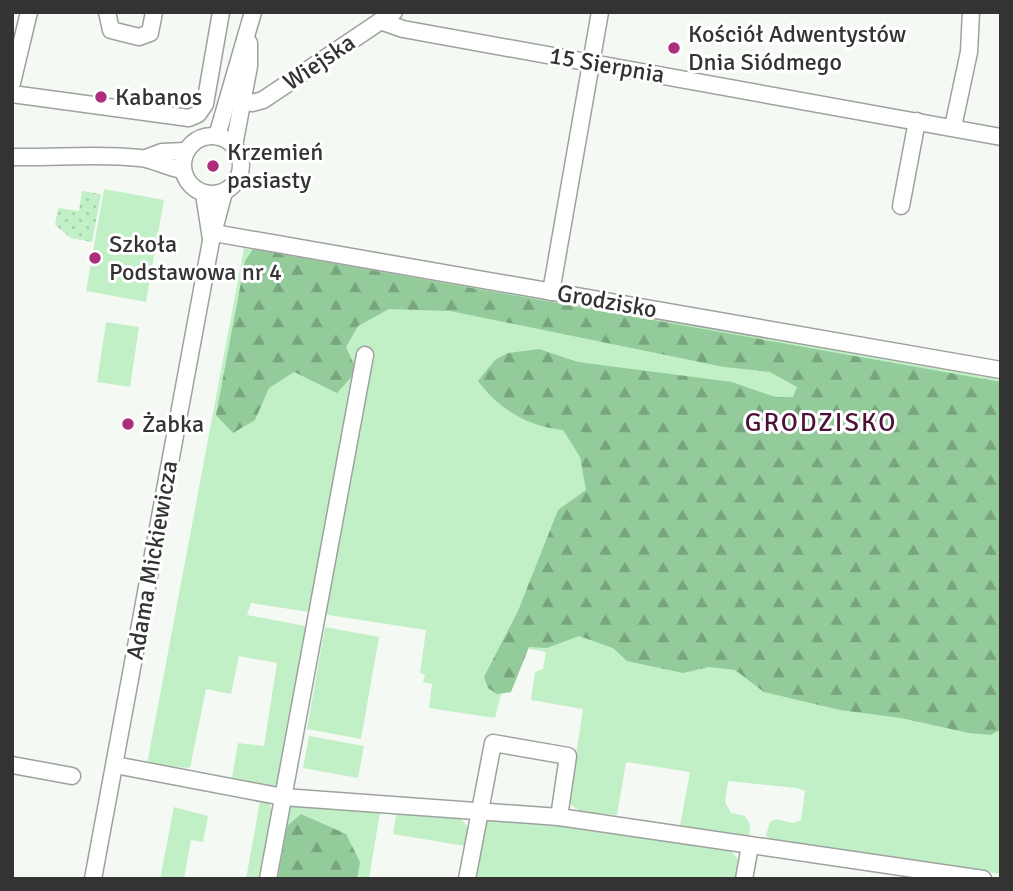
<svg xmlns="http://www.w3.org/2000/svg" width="1013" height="891" viewBox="0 0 1013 891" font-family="Signika,sans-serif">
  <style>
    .green { fill: #c2f0c6 }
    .forest { fill: url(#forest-firs) }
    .park { fill: url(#park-dots) }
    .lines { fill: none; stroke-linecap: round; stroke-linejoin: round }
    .minor-casing { stroke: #9ea29e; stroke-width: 19 }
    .minor { stroke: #fff; stroke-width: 16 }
    .poi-dot { fill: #ad2e7c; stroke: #fff; stroke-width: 2.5 }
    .labels { text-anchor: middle; stroke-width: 6; stroke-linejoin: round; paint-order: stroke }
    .poi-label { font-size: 24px; fill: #323332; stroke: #fff; text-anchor: start }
    .street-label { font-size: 24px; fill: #323332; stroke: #fff }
    .neighbourhood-label { font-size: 26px; letter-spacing: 2px; fill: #4c0f35; stroke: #fff }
  </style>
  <defs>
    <pattern id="forest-firs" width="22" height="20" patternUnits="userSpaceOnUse" patternTransform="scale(1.75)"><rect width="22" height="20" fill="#93cb9a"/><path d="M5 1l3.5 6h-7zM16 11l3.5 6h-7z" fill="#79a57e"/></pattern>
    <pattern id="park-dots" width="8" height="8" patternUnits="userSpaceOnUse" patternTransform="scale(1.75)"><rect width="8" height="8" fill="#c2f0c6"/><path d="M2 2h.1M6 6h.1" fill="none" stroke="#a7ceab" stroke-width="1.8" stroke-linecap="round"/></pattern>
  </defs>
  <rect width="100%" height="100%" fill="#f4f9f4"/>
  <g class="green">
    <path d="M104,189L164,200L146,302L86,291Z"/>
    <path d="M244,248L1001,376V874L769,840L766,835L770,822L776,819L793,823L801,820L805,791L796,788L728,781L725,802L731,813L745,816L750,824L749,837L680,826L690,772L626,762L617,815L581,812L569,803L583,709L531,700L535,672L543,669L546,652L513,646L495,718L429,708L432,684L423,682L425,675L420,673L426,630L251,603L247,615L311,627L282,788L232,778L238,743L264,746L277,663L239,656L231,694L206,689L190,768L147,764Z"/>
    <path d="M106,322L139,327L130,387L97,382Z"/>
    <path d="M325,627L379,637L361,739L307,729Z"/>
    <path d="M309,736L364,746L358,778L303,768Z"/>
    <path d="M260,801L269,804L273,812L262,879H246Z"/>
    <path d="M287,803L380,812L369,879H276Z"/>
    <path d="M174,807L208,816L203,842L191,840L184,879H160Z"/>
    <path d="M397,810L457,814L468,827L465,846L393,834Z"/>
    <path d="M493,819L548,822L729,849L743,865L741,879H473L484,823Z"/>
  </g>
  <g class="forest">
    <path d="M253,249L1001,382V729L991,735L969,733L901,718L840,710L764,692L735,670L709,667L683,673L627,661L613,648L579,636L547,648L529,647L511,692L497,694L488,688L484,677L518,611L558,510L586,490L580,457L563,430C527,426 499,409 478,381L495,360L508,353L539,349L578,362L732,382L775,397H793L797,387L770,372L724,367L450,311L389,309L358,326L346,347L357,371L337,393L294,372L269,388L255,420L233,433L216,415L245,261Z"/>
    <path d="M301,814L346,834L360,862L357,879H278L287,826Z"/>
  </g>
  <path class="park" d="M82,191L101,194L92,242L71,238L55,225L58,208L79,211Z"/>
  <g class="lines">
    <g class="minor-casing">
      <g id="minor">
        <path d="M107,12L111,30L139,37L150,33L154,12"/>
        <path d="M380,21L403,29L1001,137"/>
        <path d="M12,83L29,12"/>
        <path d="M12,94L189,118L198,114L205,104L221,12"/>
        <path d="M243,101L252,103L263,100L394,12"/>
        <path d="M953,127L969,52L971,12"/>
        <circle cx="212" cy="165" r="29"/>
        <path d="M217,136L253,12"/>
        <path d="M234,146L249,66V43"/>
        <path d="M12,157C55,158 98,153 140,158C153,159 168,168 183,170"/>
        <path d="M146,158L162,152L186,151"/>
        <path d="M204,194L211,239"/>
        <path d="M901,206L917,121"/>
        <path d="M214,233L1001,370"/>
        <path d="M551,292L600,12"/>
        <path d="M12,765L72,776"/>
        <path d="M115,765L283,797L559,817L983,879"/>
        <path d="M93,879L211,241L224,192"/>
        <path d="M268,879L365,355"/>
        <path d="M467,879L493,743L568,756L559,817"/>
        <path d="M744,879L750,846"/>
      </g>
    </g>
    <use href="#minor" class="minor"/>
  </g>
  <g class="poi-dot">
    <circle cx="674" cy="48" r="7"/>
    <circle cx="101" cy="97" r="7"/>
    <circle cx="213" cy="166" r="7"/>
    <circle cx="95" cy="258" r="7"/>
    <circle cx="128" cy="424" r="7"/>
  </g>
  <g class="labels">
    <g class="poi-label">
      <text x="688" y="42">Kościół Adwentystów<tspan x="688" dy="28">Dnia Siódmego</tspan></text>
      <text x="115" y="105">Kabanos</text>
      <text x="227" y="160">Krzemień<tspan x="227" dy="28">pasiasty</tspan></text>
      <text x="109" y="252">Szkoła<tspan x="109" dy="28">Podstawowa nr 4</tspan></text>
      <text x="142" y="432">Żabka</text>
    </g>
    <g class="street-label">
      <text transform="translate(319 62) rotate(-34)" y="8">Wiejska</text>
      <text transform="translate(607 65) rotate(10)" y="8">15 Sierpnia</text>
      <text transform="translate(607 301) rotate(10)" y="8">Grodzisko</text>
      <text transform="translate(152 560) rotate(-80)" y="8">Adama Mickiewicza</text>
    </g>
    <g class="neighbourhood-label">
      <text x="821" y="431">GRODZISKO</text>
    </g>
  </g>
  <rect width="1013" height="891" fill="none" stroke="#323332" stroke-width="28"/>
</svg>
